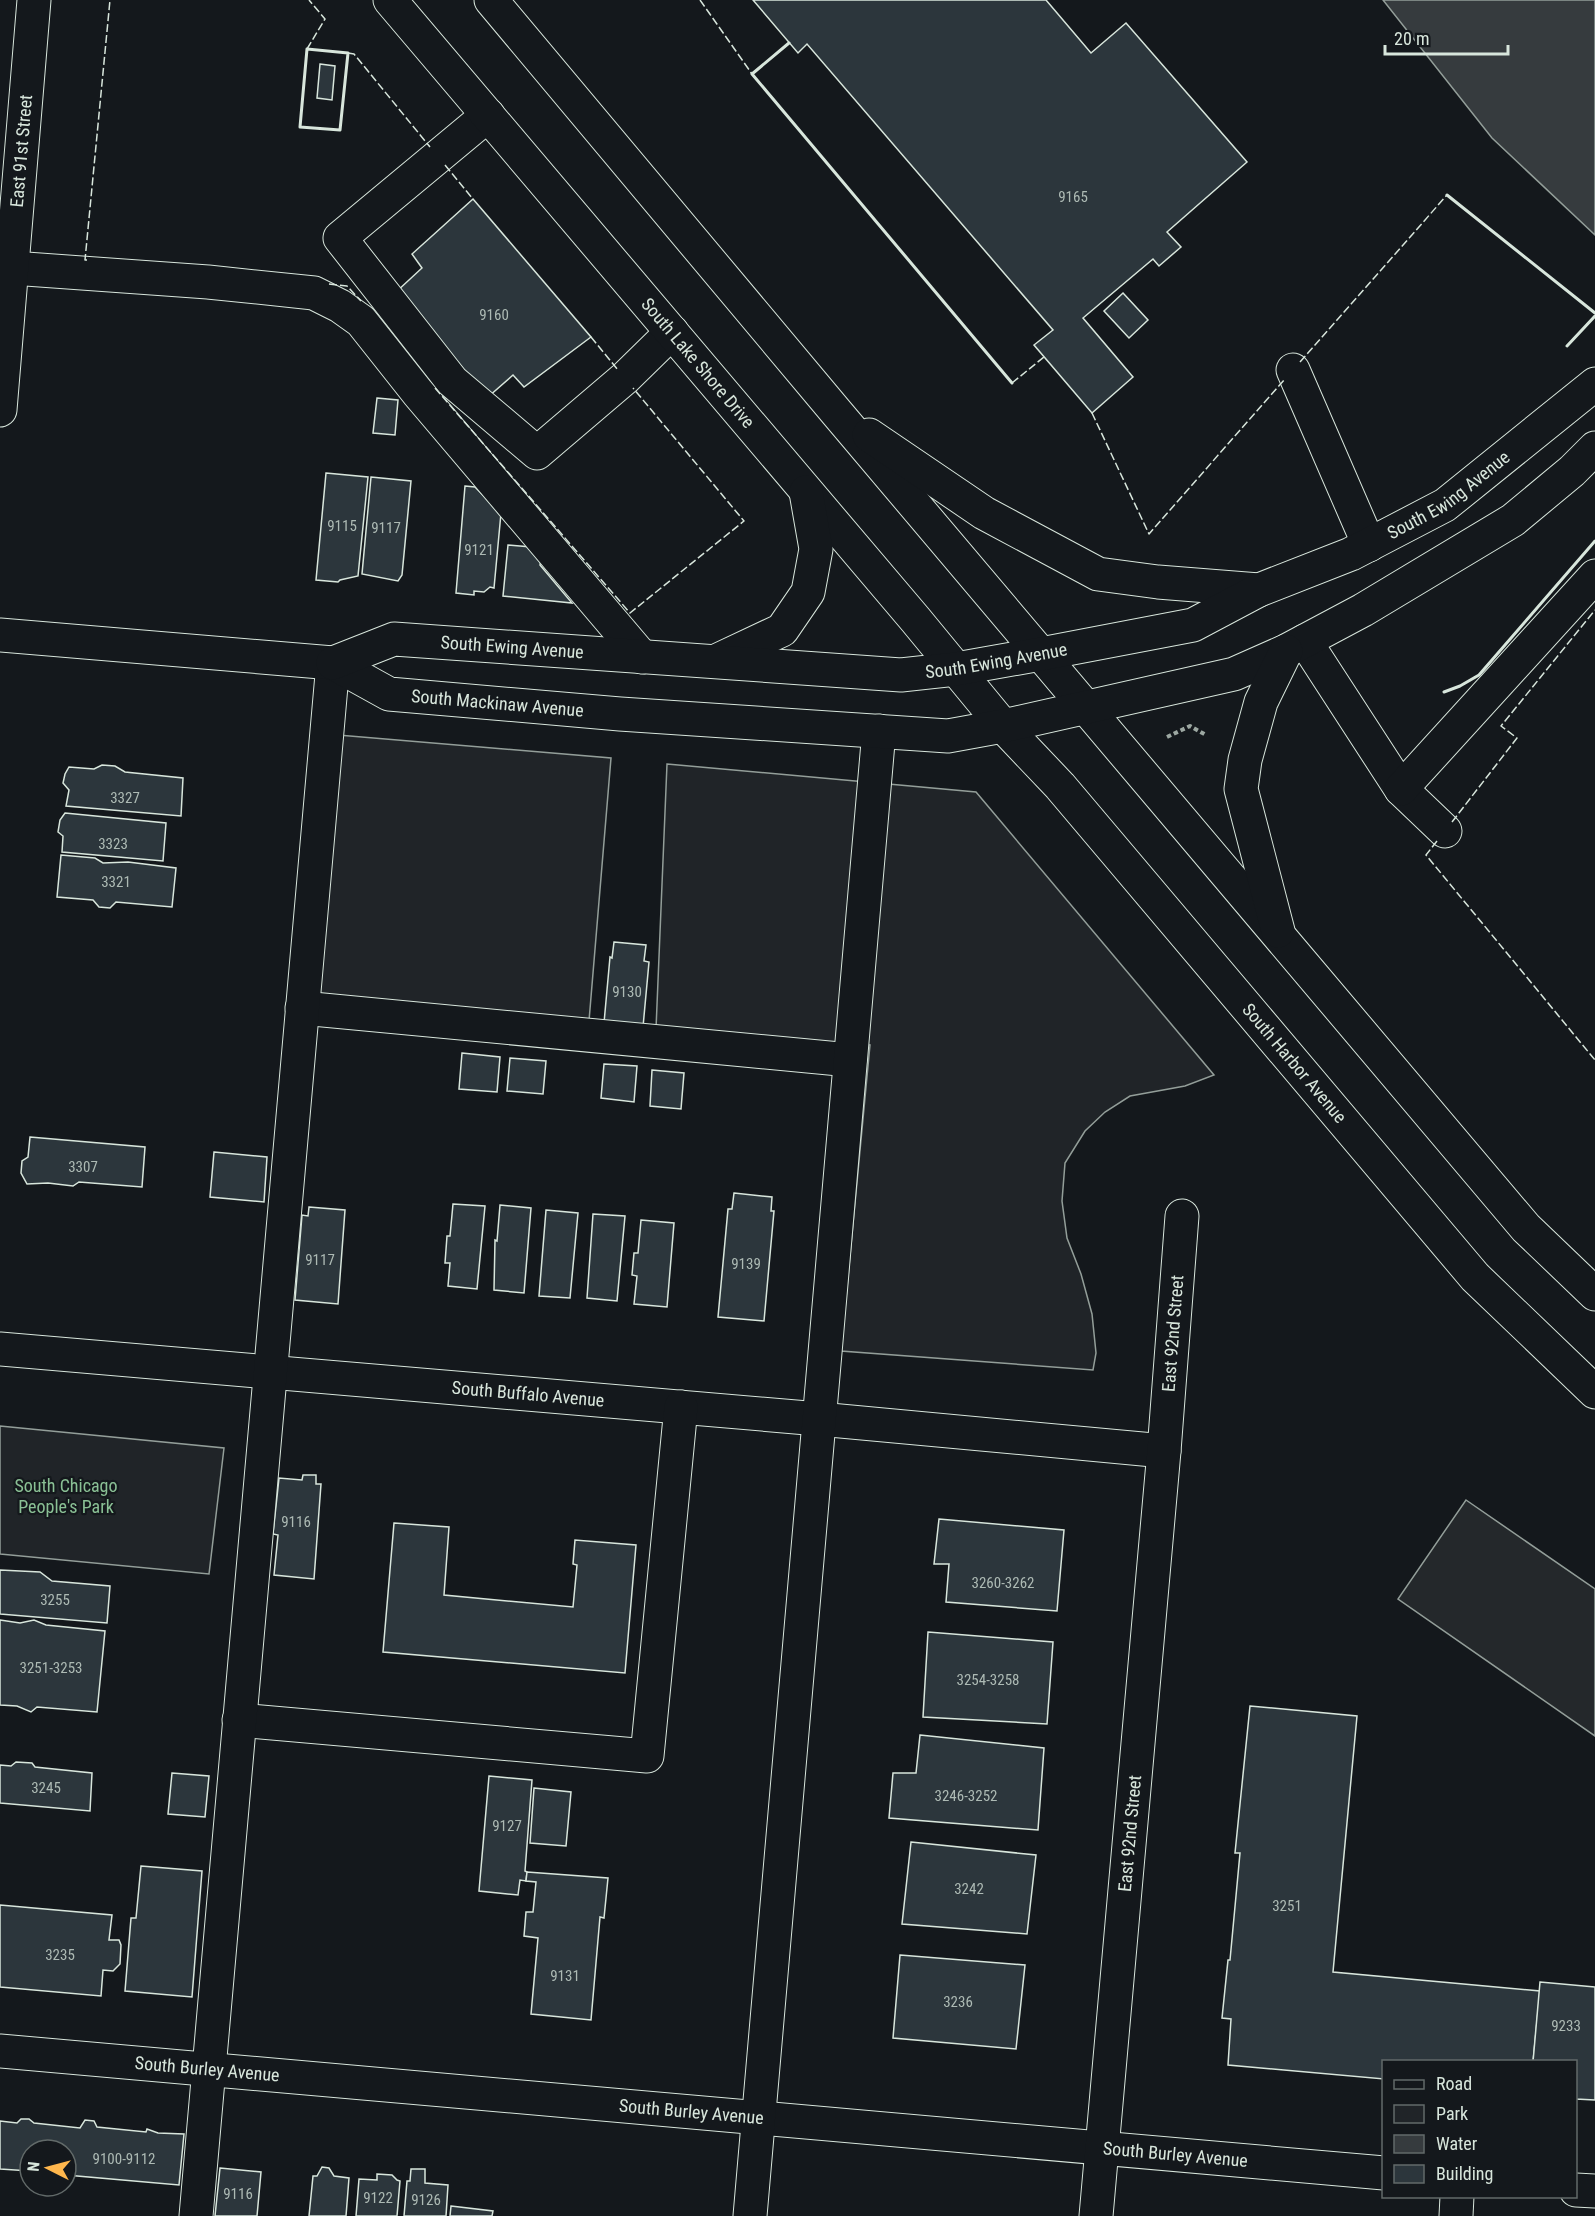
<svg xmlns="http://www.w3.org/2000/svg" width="1595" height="2216" viewBox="0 0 1595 2216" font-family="'Roboto Condensed',sans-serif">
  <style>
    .green { fill: #202428; stroke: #939e99; stroke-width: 1.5 }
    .parking { fill: #24282b; stroke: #939e99; stroke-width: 1.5 }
    .water { fill: #363b3e; stroke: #939e99; stroke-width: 1.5 }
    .building { fill: #2c363c; stroke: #d8e6dc; stroke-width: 1.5 }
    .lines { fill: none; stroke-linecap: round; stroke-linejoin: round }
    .minor-casing { stroke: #d8e6dc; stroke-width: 35 }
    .major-casing { stroke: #d8e6dc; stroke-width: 35 }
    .path { stroke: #9da8a2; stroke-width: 4; stroke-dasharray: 4.5 3; stroke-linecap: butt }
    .minor { stroke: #14181c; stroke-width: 33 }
    .major { stroke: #14181c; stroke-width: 33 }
    .fence { stroke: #d8e6dc; stroke-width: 1.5; stroke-dasharray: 8 3; stroke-linecap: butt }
    .wall { stroke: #d8e6dc; stroke-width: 3 }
    .labels { text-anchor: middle; stroke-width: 4.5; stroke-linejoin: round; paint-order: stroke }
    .number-label { font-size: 15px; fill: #adbab4 }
    .street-label { font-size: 18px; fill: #d8e6dc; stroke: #14181c }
    .park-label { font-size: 18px; fill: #8ac095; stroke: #14181c }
  </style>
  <rect width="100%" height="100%" fill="#14181c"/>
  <g class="green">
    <path d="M338,735L611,758L589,1021L315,996Z"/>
    <path d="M667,764L976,792L1214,1075L1185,1086L1130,1096L1105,1112L1085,1131L1065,1163L1062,1201L1067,1238L1081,1274L1092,1314L1096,1353L1093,1370L841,1351L870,1045L656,1029Z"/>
    <path d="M0,1426L224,1448L209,1574L0,1554Z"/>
  </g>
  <path class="parking" d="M1466,1500L1595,1589V1736L1398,1599Z"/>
  <path class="water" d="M1383,0H1595V235L1492,138Z"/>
  <g class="building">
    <path d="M753,0H1046L1091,53L1126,23L1247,162L1167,232L1181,247L1159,266L1153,259L1083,318L1133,377L1092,413L1034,345L1053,330L807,44L798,53Z"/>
    <path d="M320,64L335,66L332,100L317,98Z"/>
    <path d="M473,199L591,337L524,387L513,375L488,397L396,292L422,268L412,254Z"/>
    <path d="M1123,293L1148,320L1129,338L1104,311Z"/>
    <path d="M377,398L398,400L395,435L373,433Z"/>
    <path d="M326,473L368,477L358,576L340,580L338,582L316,580Z"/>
    <path d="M371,477L411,481L402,575L398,581L362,574Z"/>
    <path d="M465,486L475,487L501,513L494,588L490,587L484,592L474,591V595L456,593Z"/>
    <path d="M508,545L543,548L540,565L572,603L503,596Z"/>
    <path d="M102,765L115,766L125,772L183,778L181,816L66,806L69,790L63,783L65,774L69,767L94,769Z"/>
    <path d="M65,813L166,823L163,861L62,852L63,836L58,832L60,820Z"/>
    <path d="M61,855L95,858L103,863L128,862L176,868L172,907L116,902L110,908L99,907L93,900L57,897Z"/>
    <path d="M614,942L646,945L644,961L649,962L643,1027L604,1023L610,957L612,958Z"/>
    <path d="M462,1053L500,1057L497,1092L459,1089Z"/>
    <path d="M510,1058L546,1061L543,1094L507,1091Z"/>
    <path d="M604,1064L637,1066L634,1102L601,1098Z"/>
    <path d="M652,1070L684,1073L681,1109L650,1106Z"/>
    <path d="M30,1137L145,1147L142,1187L79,1182L73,1186L48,1183L27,1184L21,1173L22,1161L28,1157Z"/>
    <path d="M214,1152L267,1157L264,1202L210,1197Z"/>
    <path d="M734,1193L772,1197L771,1211H774L764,1321L718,1317L728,1209H732Z"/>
    <path d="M453,1204L485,1206L477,1289L448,1286L450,1263H445L447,1236H450Z"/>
    <path d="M500,1205L531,1208L524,1293L494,1290L495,1240L497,1241Z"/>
    <path d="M309,1207L345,1210L338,1304L295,1300L302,1215L308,1216Z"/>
    <path d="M546,1210L578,1213L570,1298L539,1296Z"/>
    <path d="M593,1214L625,1216L617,1301L587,1298Z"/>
    <path d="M641,1220L674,1223L667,1307L634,1304L637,1276L632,1275L634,1253H638Z"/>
    <path d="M303,1475H316V1484H321L314,1579L274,1575L278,1535L273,1534L279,1478L302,1480Z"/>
    <path d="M939,1519L1064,1530L1057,1611L946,1602L949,1564H934Z"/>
    <path d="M394,1523L449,1527L444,1595L573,1607L577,1565L573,1564L575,1540L636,1545L625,1673L383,1652Z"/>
    <path d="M0,1570L40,1572L52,1581L110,1586L107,1623L0,1614Z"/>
    <path d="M0,1620L20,1623L34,1620L46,1625L105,1631L97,1712L37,1707L31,1712L17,1706L0,1705Z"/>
    <path d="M928,1632L1053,1642L1047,1724L923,1717Z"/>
    <path d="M1250,1706L1357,1716L1333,1972L1540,1991L1533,2062H1384V2079L1228,2065L1231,2019L1222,2018L1228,1960H1230L1240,1853H1235Z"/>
    <path d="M920,1735L1044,1748L1038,1830L889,1818L893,1773H916Z"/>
    <path d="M16,1762L32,1763L35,1767L92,1773L90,1811L0,1803V1765L11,1766Z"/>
    <path d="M172,1773L209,1776L205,1817L168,1814Z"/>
    <path d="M489,1776L532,1780L525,1871L527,1872L526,1881L520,1880L518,1895L479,1891Z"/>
    <path d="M534,1788L571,1792L566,1846L530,1843Z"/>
    <path d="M911,1842L1036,1855L1027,1934L902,1924Z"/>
    <path d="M141,1866L202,1871L192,1997L125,1991L131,1918H136Z"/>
    <path d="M527,1872L608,1878L604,1918L600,1917L591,2020L531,2014L538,1938L524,1936L526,1912H533L536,1882L526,1881Z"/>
    <path d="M0,1905L112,1915L109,1940H119L121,1945L120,1964L113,1971L103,1970L101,1996L0,1987Z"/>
    <path d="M900,1955L1025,1965L1016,2049L893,2038Z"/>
    <path d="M1540,1982L1595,1987V2100L1576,2099V2062H1533Z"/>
    <path d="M21,2119H29L34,2123L80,2128L85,2120L94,2121L97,2127L146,2132L147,2129L158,2133L184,2134L179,2185L66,2175V2150H30V2171L0,2169V2121L17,2123Z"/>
    <path d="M322,2167L329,2168L334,2176L349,2178L346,2216H309L313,2176H317Z"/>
    <path d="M220,2168L261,2172L257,2216H215Z"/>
    <path d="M411,2169H425V2183L448,2185L446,2216H404L407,2181H410Z"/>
    <path d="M377,2174L392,2175L397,2180L400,2181L397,2216H356L359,2179L377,2180Z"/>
    <path d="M451,2206L493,2211L492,2216H450Z"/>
  </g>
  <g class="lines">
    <g class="minor-casing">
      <g id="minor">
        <path d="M488,115L340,238L452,381L537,453L625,378L672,332"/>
        <path d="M12,268L208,282L314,293L340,306L361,321L418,393L642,657"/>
        <path d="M1293,370L1369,545"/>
        <path id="s1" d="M0,410L34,0"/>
        <path d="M1305,641L1401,789L1445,831"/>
        <path d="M1401,789L1595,576"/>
        <path d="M302,1008L850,1060"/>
        <path id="s2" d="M0,1349L819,1419L1164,1451"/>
        <path d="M239,1720L647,1756L681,1407"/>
        <path id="s3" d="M0,2051L1384,2173"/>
        <path d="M1576,2190L1595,2191"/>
        <path d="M196,2216L333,663"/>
        <path d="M750,2216L879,731"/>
        <path id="s4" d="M1096,2216L1164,1451L1182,1216"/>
        <path d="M1456,2216L1457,2196"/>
      </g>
    </g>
    <g class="major-casing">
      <g id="major">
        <path id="s5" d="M390,0L915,619L1003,726L1060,786L1475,1277L1595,1392"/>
        <path d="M491,0L837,413L1526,1228L1595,1294"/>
        <path d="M869,435L984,513L1098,574L1158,582L1259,590"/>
        <path id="s6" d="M0,635L333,663L389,694L620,714L948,736L1003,726L1234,674L1286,651L1363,610L1513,520L1572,471L1595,448"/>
        <path d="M716,661L782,630L808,592L816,549L806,492"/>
        <path id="s7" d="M333,663L394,639L901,675L956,669L1041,654L1193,625L1259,590L1351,554L1445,505L1595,384"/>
        <path d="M1278,931L1241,789L1245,760L1261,702L1286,651"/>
      </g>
    </g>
    <path class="path" d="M1167,737L1190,726L1206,735"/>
    <use href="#minor" class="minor"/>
    <use href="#major" class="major"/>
    <g class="fence">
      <path d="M700,0L752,74"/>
      <path d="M307,49L325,19L309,0"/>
      <path d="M348,53L354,54L430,147"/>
      <path d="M445,165L473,199"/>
      <path d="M87,260H85L110,0"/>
      <path d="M329,284L347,286L361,301"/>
      <path d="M591,337L618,370"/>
      <path d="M1300,362L1447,195"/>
      <path d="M1012,383L1044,357"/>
      <path d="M435,388L630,613L744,521L633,388"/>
      <path d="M1092,413L1149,534L1284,380"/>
      <path d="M1452,822L1517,738L1501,726L1595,610"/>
      <path d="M1437,841L1426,855L1595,1060"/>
    </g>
    <g class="wall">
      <path d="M789,43L752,74L1012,383"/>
      <path d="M307,49L348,53L340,130L300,127Z"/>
      <path d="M1447,195L1595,313"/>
      <path d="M1567,346L1595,316"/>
      <path d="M1444,692L1460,686L1479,675L1595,541"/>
    </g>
  </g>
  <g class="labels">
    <g class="number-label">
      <text x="1073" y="202">9165</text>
      <text x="494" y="320">9160</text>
      <text x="342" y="531">9115</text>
      <text x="386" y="533">9117</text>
      <text x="479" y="555">9121</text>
      <text x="125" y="803">3327</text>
      <text x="113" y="849">3323</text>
      <text x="116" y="887">3321</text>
      <text x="627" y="997">9130</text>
      <text x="83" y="1172">3307</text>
      <text x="320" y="1265">9117</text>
      <text x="746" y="1269">9139</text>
      <text x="296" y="1527">9116</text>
      <text x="1003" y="1588">3260-3262</text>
      <text x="55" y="1605">3255</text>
      <text x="51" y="1673">3251-3253</text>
      <text x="988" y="1685">3254-3258</text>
      <text x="46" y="1793">3245</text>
      <text x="966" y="1801">3246-3252</text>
      <text x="507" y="1831">9127</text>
      <text x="969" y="1894">3242</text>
      <text x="1287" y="1911">3251</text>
      <text x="60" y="1960">3235</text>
      <text x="565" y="1981">9131</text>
      <text x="958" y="2007">3236</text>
      <text x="1566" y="2031">9233</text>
      <text x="124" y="2164">9100-9112</text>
      <text x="238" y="2199">9116</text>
      <text x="378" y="2203">9122</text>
      <text x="426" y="2205">9126</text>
    </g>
    <g class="street-label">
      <text dy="6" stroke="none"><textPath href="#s1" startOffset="260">East 91st Street</textPath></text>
      <text dy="6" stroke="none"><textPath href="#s5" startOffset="476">South Lake Shore Drive</textPath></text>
      <text dy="6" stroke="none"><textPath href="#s7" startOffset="1158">South Ewing Avenue</textPath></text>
      <text dy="6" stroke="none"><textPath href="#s7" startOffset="184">South Ewing Avenue</textPath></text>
      <text dy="6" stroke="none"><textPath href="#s7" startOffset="670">South Ewing Avenue</textPath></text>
      <text dy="6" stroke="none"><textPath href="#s6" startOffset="507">South Mackinaw Avenue</textPath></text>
      <text dy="6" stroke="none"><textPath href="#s5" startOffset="1396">South Harbor Avenue</textPath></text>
      <text dy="6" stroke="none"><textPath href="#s4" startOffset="886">East 92nd Street</textPath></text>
      <text dy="6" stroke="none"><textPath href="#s2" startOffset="530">South Buffalo Avenue</textPath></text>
      <text dy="6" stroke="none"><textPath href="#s4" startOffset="384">East 92nd Street</textPath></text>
      <text dy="6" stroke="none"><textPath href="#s3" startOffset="208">South Burley Avenue</textPath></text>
      <text dy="6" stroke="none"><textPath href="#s3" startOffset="694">South Burley Avenue</textPath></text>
      <text dy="6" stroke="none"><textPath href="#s3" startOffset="1180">South Burley Avenue</textPath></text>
    </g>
    <g class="park-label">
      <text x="66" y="1492">South Chicago<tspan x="66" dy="21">People's Park</tspan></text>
    </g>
  </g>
  <rect x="1382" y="2060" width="195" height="138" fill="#14181c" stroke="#626a69" stroke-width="1.5"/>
  <rect x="1394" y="2080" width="30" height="9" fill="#14181c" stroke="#626a69" stroke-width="1.5"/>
  <text x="1436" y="2090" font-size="18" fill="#d8e6dc">Road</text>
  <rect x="1394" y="2105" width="30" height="18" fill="#202428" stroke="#626a69" stroke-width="1.5"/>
  <text x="1436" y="2120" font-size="18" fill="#d8e6dc">Park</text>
  <rect x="1394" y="2135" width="30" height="18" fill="#363b3e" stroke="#626a69" stroke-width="1.5"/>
  <text x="1436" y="2150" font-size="18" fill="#d8e6dc">Water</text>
  <rect x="1394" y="2165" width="30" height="18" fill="#2c363c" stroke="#626a69" stroke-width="1.5"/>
  <text x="1436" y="2180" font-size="18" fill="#d8e6dc">Building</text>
  <g transform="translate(48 2168) rotate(276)"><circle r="28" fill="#14181c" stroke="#626a69" stroke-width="1.5"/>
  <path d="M0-4.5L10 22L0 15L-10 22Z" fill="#ffb74d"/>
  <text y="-9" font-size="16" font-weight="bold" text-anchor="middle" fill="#d8e6dc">N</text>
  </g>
  <path d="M1385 45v9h123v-9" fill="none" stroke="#d8e6dc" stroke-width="3"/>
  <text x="1394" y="45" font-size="18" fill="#d8e6dc" stroke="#14181c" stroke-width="4.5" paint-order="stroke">20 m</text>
</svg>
